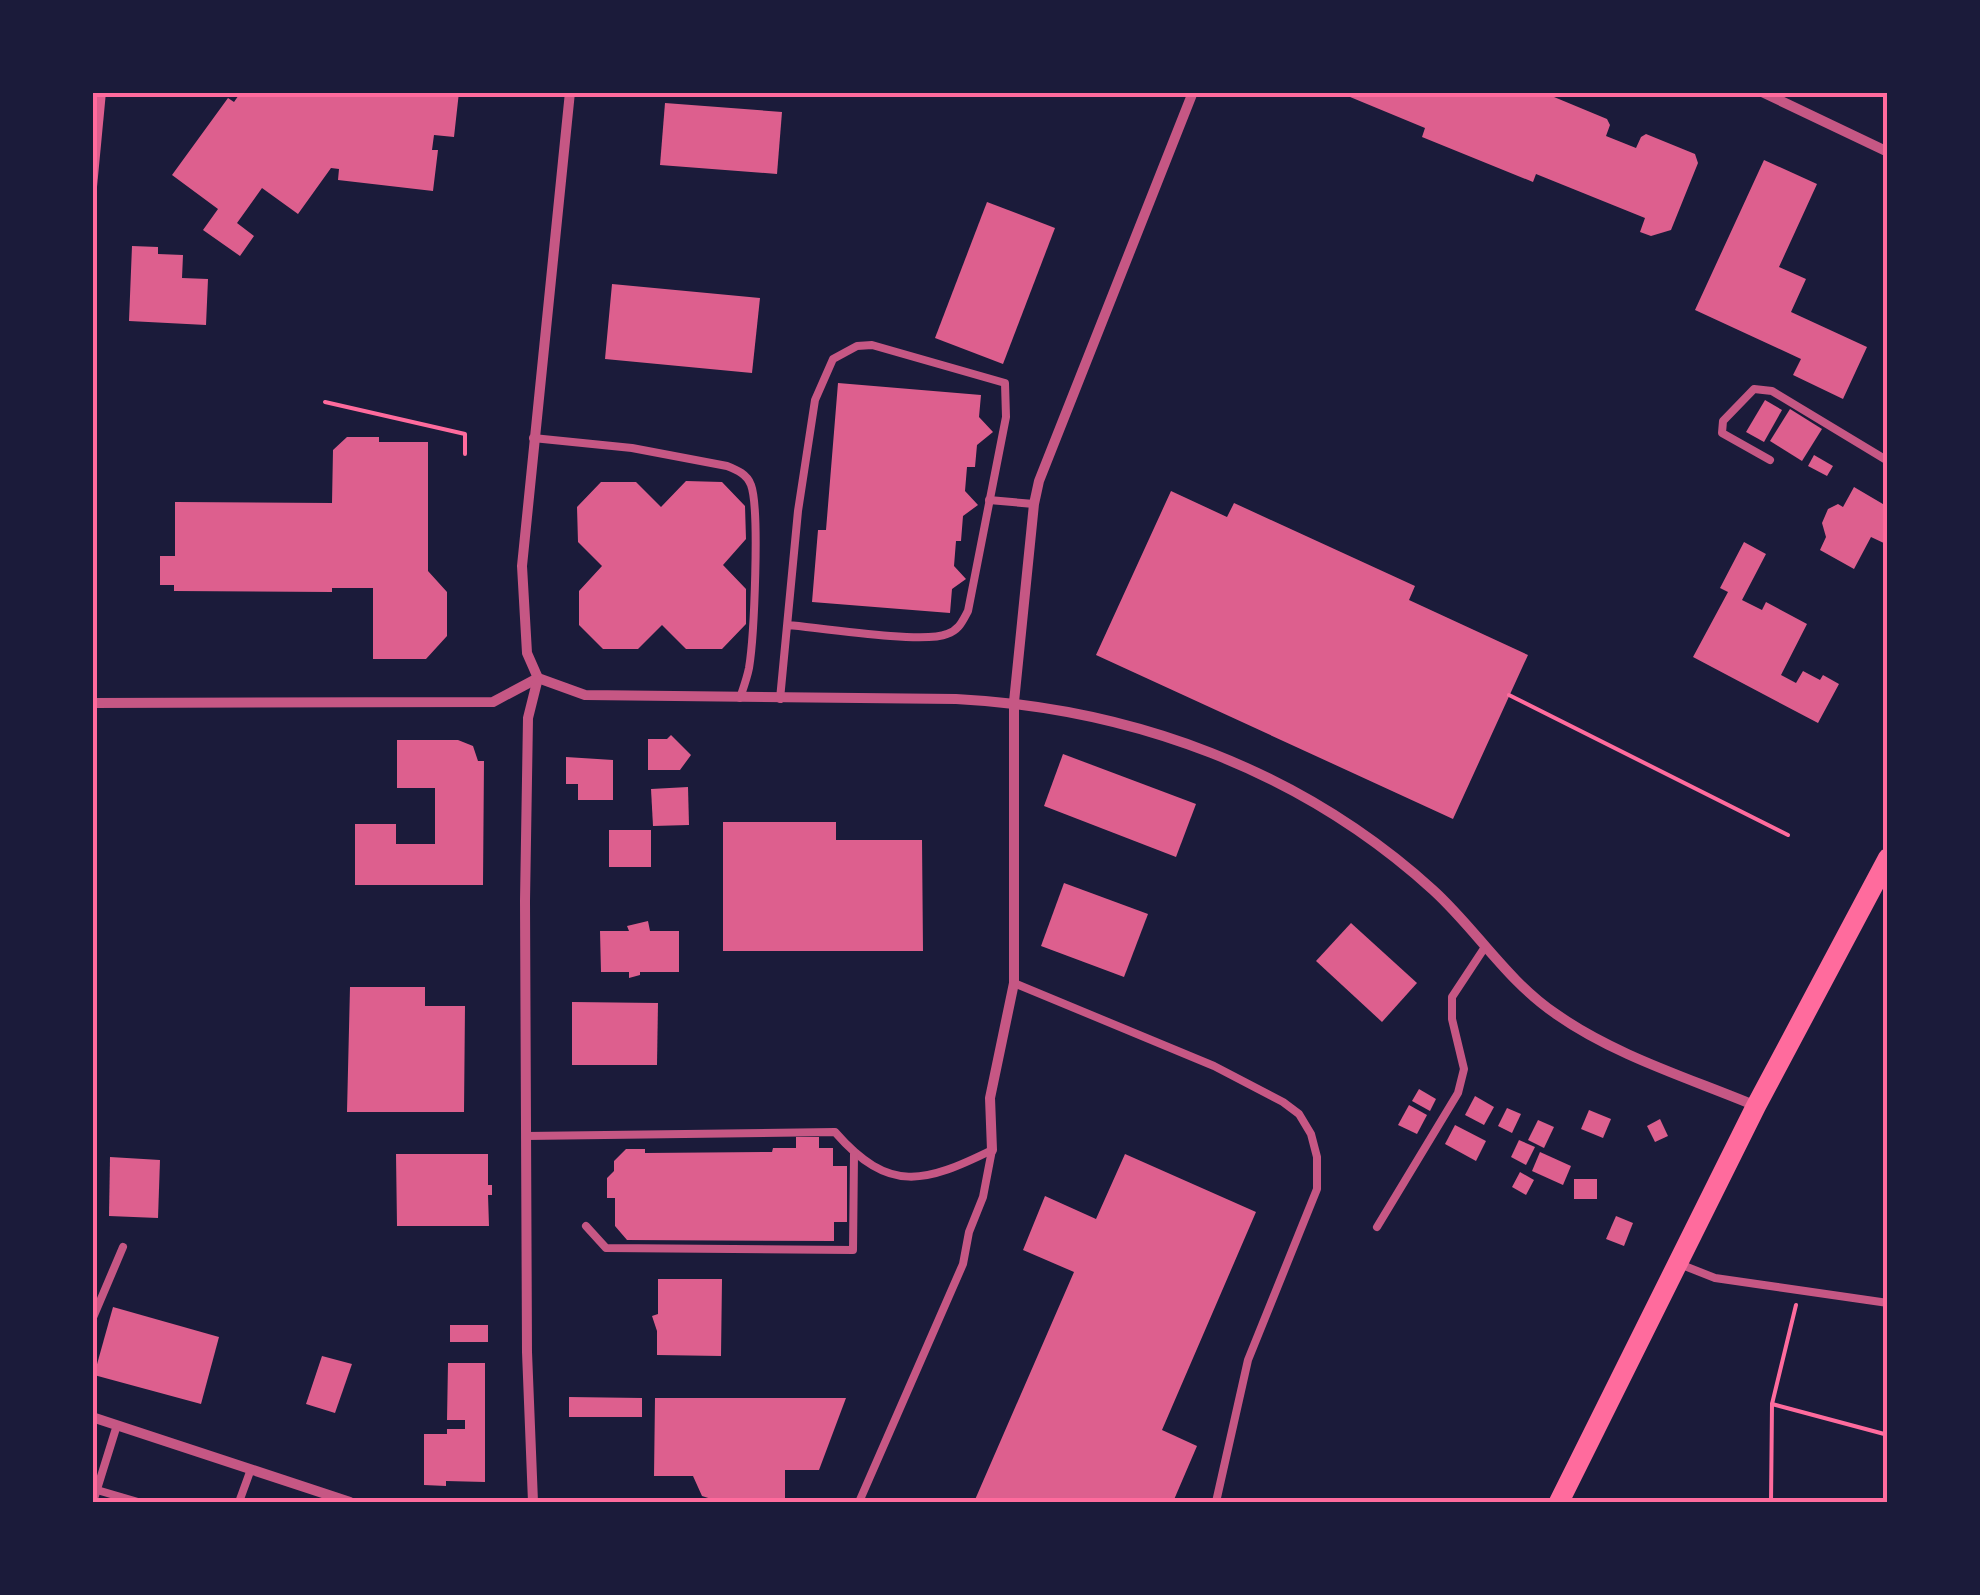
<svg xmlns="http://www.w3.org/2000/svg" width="1980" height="1595" viewBox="0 0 1980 1595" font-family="Signika,sans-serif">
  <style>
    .building { fill: #dd5f8e }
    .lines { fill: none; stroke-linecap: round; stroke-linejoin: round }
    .path { stroke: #ff6b9d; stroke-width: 4 }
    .service { stroke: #c65784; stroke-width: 8 }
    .minor { stroke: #c65784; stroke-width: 10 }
    .secondary { stroke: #ff6b9d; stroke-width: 20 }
    .neatline { fill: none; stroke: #ff6b9d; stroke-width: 4 }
  </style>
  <rect width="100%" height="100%" fill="#1b1b3a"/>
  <g class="building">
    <path d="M92,92H106L95,208L92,207Z"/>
    <path d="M241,92H459L454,137L434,135L432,150H438L433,191L338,180L339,169L331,168L298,214L262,188L237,223L254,236L240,256L203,230L218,209L172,175L228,98L234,102Z"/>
    <path d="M1338,92H1542L1607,119L1610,125L1606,136L1636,148L1641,137L1646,134L1695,154L1698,163L1671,230L1651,236L1640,232L1645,218L1536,174L1533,182L1422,137L1425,128Z"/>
    <path d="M665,103L782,112L777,174L660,165Z"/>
    <path d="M1764,160L1817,184L1779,267L1806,279L1791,312L1867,347L1843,399L1793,375L1801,359L1695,310Z"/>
    <path d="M987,202L1055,228L1003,364L935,338Z"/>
    <path d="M132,246L158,247V254L183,255L182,278L208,279L206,325L129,321Z"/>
    <path d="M612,284L760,298L752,373L605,359Z"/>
    <path d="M838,383L981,395L979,417L993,432L977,445L975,467H967L965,491L978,505L963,516L961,541H956L954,566L966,579L952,589L950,613L812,602L818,530H826Z"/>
    <path d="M1765,400L1782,410L1764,442L1746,432Z"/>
    <path d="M1790,409L1822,429L1802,461L1770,441Z"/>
    <path d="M347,437H379V442H428V571L447,592V636L426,659H373V588H332V592L174,591V585H160V556H175V502L332,503L333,450Z"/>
    <path d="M1814,455L1833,466L1827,476L1808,466Z"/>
    <path d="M686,481L722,482L745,506L746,539L723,565L746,589V624L722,649H686L662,625L638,649H603L579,625V591L602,566L578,542L577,507L601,482H636L661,507Z"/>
    <path d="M1854,487L1888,507V545L1871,537L1854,569L1820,550L1826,537L1822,523L1828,509L1838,504L1843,507Z"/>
    <path d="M1171,491L1227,517L1234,503L1415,586L1409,600L1528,655L1453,819L1096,655Z"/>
    <path d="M1744,542L1766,554L1742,600L1762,610L1766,602L1807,624L1781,675L1796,683L1803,671L1820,680L1823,675L1839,684L1818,723L1693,657L1728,592L1720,588Z"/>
    <path d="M671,735L691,755L680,770H648V739H667Z"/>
    <path d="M397,740H458L473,746L478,761H484L483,885H355V824H396V844H435V788H397Z"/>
    <path d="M1063,754L1196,804L1176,857L1044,806Z"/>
    <path d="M566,757L613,760V800H578V784H566Z"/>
    <path d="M688,787L689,825L653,826L651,789Z"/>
    <path d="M723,822H836V840H922L923,951H723Z"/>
    <rect x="609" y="830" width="42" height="37"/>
    <path d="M1064,883L1148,914L1124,977L1041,946Z"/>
    <path d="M648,921L650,931H679V972H640V975L629,978V972H601L600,931H629L627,926Z"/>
    <path d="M1351,923L1417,983L1382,1022L1316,961Z"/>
    <path d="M350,987H425V1006H465L464,1112H347Z"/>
    <path d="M572,1002L658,1003L657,1065H572Z"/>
    <path d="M1419,1089L1436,1099L1430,1111L1412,1101Z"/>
    <path d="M1475,1096L1494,1107L1484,1125L1465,1115Z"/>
    <path d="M1409,1105L1427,1115L1417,1134L1398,1125Z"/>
    <path d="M1507,1108L1521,1114L1512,1133L1498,1126Z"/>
    <path d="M1589,1110L1611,1119L1603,1138L1581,1129Z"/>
    <path d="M1660,1119L1668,1136L1655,1142L1647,1126Z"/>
    <path d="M1538,1120L1554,1127L1544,1148L1528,1140Z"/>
    <path d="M1455,1125L1486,1141L1476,1161L1445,1144Z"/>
    <path d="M796,1137H819V1148H833V1166H847V1222H834V1241L627,1240L615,1226V1198H607V1178L614,1171V1161L626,1149H645V1153L772,1152L773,1148H796Z"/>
    <path d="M1519,1140L1535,1147L1526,1165L1511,1157Z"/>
    <path d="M1540,1152L1571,1166L1563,1185L1532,1171Z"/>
    <path d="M396,1154H488V1185H492V1195H488L489,1226H397Z"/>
    <path d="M1125,1154L1256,1212L1162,1430L1197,1446L1173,1502H974L1074,1272L1023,1250L1045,1196L1096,1219Z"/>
    <path d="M110,1157L160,1160L158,1218L109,1216Z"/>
    <path d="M1520,1172L1534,1180L1526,1195L1512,1187Z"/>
    <rect x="1574" y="1179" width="23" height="20"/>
    <path d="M1616,1216L1633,1223L1624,1246L1606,1239Z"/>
    <path d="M658,1279H722L721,1356L657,1355V1331L652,1316L658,1314Z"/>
    <path d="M113,1307L219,1337L201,1404L94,1375Z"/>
    <rect x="450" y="1325" width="38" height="17"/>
    <path d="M322,1356L352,1364L335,1413L306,1404Z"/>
    <path d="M448,1363H485V1482L446,1481V1486L424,1485V1434H447V1429H465V1420H447Z"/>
    <path d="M569,1397L642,1398V1417H569Z"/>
    <path d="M655,1398H846L819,1470H785V1502H721L702,1496L693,1476H654Z"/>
  </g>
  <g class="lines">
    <g class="path">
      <path d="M325,402L465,434V454"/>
      <path d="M1509,695L1788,835"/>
      <path d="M1772,1404L1888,1435"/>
      <path d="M1771,1502L1772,1404L1796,1305"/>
    </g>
    <g class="service">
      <path d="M533,438L632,448L727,466C737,470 747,474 751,485C760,509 754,638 749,668C747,678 743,689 740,698"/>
      <path d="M1770,460L1722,433L1723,421L1754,389L1772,391L1888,461"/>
      <path d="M989,500L1034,504"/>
      <path d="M780,699L798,511L815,400L833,359L857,346L872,345L1005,383L1006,417L968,611C962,622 959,630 947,634C924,644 820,628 789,625"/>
      <path d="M1014,983L1214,1066L1283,1102L1299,1114L1311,1134L1317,1157V1189L1248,1360L1216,1502"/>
      <path d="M526,1136L835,1132C889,1194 925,1183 992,1150"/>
      <path d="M586,1226L606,1248L853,1250L854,1154"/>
      <path d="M1377,1227L1458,1093L1464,1069L1452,1019V997L1485,947"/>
      <path d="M1682,1265L1715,1278L1888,1303"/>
      <path d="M92,1320L123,1247"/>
      <path d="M97,1490L138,1502"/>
      <path d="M93,1502L117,1425"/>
      <path d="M239,1502L251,1469"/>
      <path d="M859,1502L963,1264L969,1232L983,1197L992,1150"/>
    </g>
    <g class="minor">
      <path d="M1762,92L1888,152"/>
      <path d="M92,703L493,702L538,678L585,695L956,699C1132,708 1301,770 1433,890C1476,929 1507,981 1556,1014C1616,1056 1689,1078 1756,1106"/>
      <path d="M992,1150L990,1098L1014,983V702L1034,504L1039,481L1193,92"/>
      <path d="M92,1417L350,1502"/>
      <path d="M533,1502L527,1352L525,901L528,718L538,678L527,653L522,566L570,92"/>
    </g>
    <path class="secondary" d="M1559,1502L1756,1106L1888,858"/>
  </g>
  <rect width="1980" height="1595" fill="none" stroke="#1b1b3a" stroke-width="190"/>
  <rect x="95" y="95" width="1790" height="1405" class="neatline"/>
</svg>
